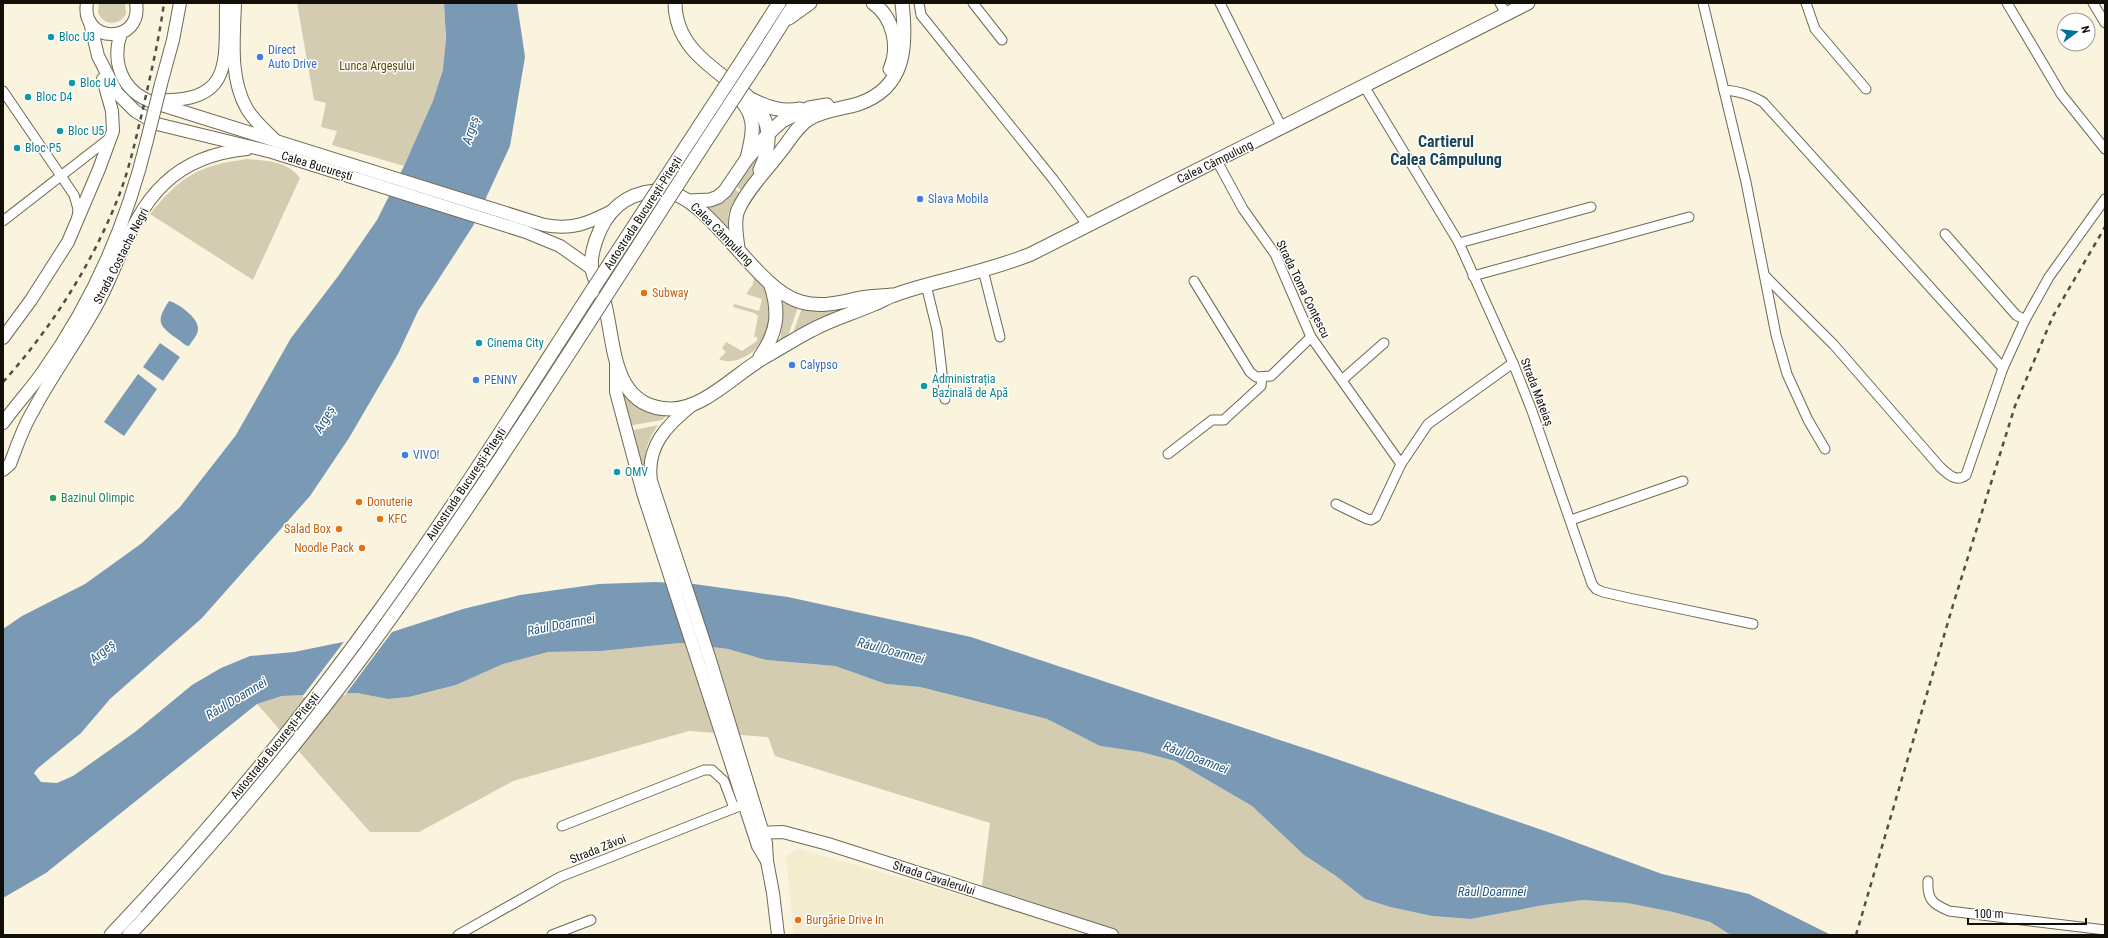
<svg xmlns="http://www.w3.org/2000/svg" width="2108" height="938" viewBox="0 0 2108 938" font-family="'Roboto Condensed',sans-serif">
  <style>
    .built { fill: #f4ecce }
    .green { fill: #d4ccb0 }
    .water { fill: #7a99b5 }
    .pier { fill: #faf4de }
    .lines { fill: none; stroke-linecap: round; stroke-linejoin: round }
    .minor-casing { stroke: #6e6955; stroke-width: 11 }
    .major-casing { stroke: #6e6955; stroke-width: 14 }
    .highway-casing { stroke: #6e6955; stroke-width: 15 }
    .minor { stroke: #fff; stroke-width: 9 }
    .major { stroke: #fff; stroke-width: 12 }
    .highway { stroke: #fff; stroke-width: 13 }
    .rail { stroke: #524f43; stroke-width: 2.5; stroke-dasharray: 5 5; stroke-linecap: butt }
    .major-bridge-casing { stroke: #6e6955; stroke-width: 14; stroke-linecap: butt }
    .highway-bridge-casing { stroke: #6e6955; stroke-width: 15; stroke-linecap: butt }
    .major-bridge { stroke: #fff; stroke-width: 12 }
    .highway-bridge { stroke: #fff; stroke-width: 13 }
    .culture-dot { fill: #0f9aa8; stroke: #fff; stroke-width: 1.5 }
    .shop-dot { fill: #3f7fe0; stroke: #fff; stroke-width: 1.5 }
    .food-dot { fill: #e8710a; stroke: #fff; stroke-width: 1.5 }
    .leisure-dot { fill: #2e9e5b; stroke: #fff; stroke-width: 1.5 }
    .labels { text-anchor: middle; stroke-width: 3; stroke-linejoin: round; paint-order: stroke }
    .culture-label { font-size: 12px; fill: #0d838f; stroke: #fff; text-anchor: start }
    .shop-label { font-size: 12px; fill: #366cbe; stroke: #fff; text-anchor: start }
    .park-label { font-size: 12px; fill: #564600; stroke: #fff }
    .street-label { font-size: 12px; fill: #110f07; stroke: #fff }
    .food-label { font-size: 12px; fill: #c56008; stroke: #fff; text-anchor: start }
    .leisure-label { font-size: 12px; fill: #27864d; stroke: #fff; text-anchor: start }
    .water-label { font-size: 13px; font-style: italic; fill: #27587f; stroke: #fff }
    .district-label { font-size: 16px; font-weight: bold; fill: #19445a; stroke: #fff }
  </style>
  <rect width="100%" height="100%" fill="#faf4de"/>
  <path class="built" d="M799,849L943,890L1090,935H794L786,856Z"/>
  <g class="green">
    <path d="M99,3H125L126,14C119,26 104,26 98,13Z"/>
    <path d="M297,3H444C445,25 448,49 443,71C435,104 418,135 404,166L332,145L337,131L321,127L326,103L314,100Z"/>
    <path d="M758,151L755,170L742,191L736,186Z"/>
    <path d="M248,159C267,161 287,161 300,178L253,280L150,214C181,176 199,165 248,159Z"/>
    <path d="M734,189L739,192L728,214V229L707,207L726,201Z"/>
    <path d="M754,275C761,284 769,293 770,305C771,316 769,327 764,338C758,352 734,367 719,359L726,352L722,348L726,342L742,351L757,341V337H754L758,316L754,313L733,307L734,304L759,311L762,299L746,294L753,284Z"/>
    <path d="M783,299L798,307L788,336L780,341L783,320Z"/>
    <path d="M802,308L822,311L840,309L793,333Z"/>
    <path d="M620,390C634,404 646,414 666,416L662,420L628,426Z"/>
    <path d="M658,425C637,455 645,475 653,507L629,431Z"/>
    <path d="M680,643L728,649L766,660L835,666L886,684L920,687L1047,719L1100,746L1141,752L1175,761L1252,806L1304,855L1336,876L1365,899L1390,907L1432,916L1471,919L1544,905L1583,900L1627,903L1673,912L1710,922L1731,935H1090L980,901L990,823L775,756L768,737L689,731L513,781L419,832H370L257,704L282,696L357,693L388,699L409,697L456,685L503,664L548,652L601,651Z"/>
  </g>
  <g class="water">
    <path d="M444,3H517L525,57L510,146L473,226L418,311L398,354L349,438L310,496L202,618L110,699L81,733L38,768L34,773L41,782L57,783L73,776L135,732L192,685L221,668L250,656L294,652L392,632L463,609L520,595L599,584L655,582L694,584L788,597L971,637L1322,754L1545,831L1662,874L1749,894L1831,935H1731L1710,922L1673,912L1627,903L1583,900L1544,905L1471,919L1432,916L1390,907L1365,899L1336,876L1304,855L1252,806L1175,761L1141,752L1100,746L1047,719L920,687L886,684L835,666L766,660L728,649L680,643L601,651L548,652L503,664L456,685L409,697L388,699L357,693L282,696L257,704L46,873L3,898V629L22,616L85,584L142,543L180,507L236,435L291,338L339,275L377,220L404,166L433,101L443,70L446,38Z"/>
    <path d="M169,301C178,303 199,318 198,329C198,335 192,341 189,346C185,346 181,341 176,338C158,325 156,321 169,301Z"/>
    <path d="M160,343L180,357L163,381L143,367Z"/>
    <path d="M138,374L157,389L124,436L104,422Z"/>
  </g>
  <g class="pier">
    <path d="M395,628L345,695L325,696L371,634Z"/>
    <path d="M369,634L323,696L302,697L346,639Z"/>
  </g>
  <g class="lines">
    <g class="minor-casing">
      <g id="minor">
        <path d="M919,3L921,15L1053,179L1088,226"/>
        <path d="M973,3L1002,40"/>
        <path d="M1220,3L1282,128"/>
        <path d="M1500,3L1506,14"/>
        <path d="M1703,3L1746,182L1776,335L1787,374L1808,420L1825,449"/>
        <path d="M1806,3L1815,29L1866,89"/>
        <path d="M2007,3L2061,94L2105,149"/>
        <path d="M2093,3L2105,23"/>
        <path d="M1364,86L1459,243L1513,363L1532,411L1592,584L1596,589L1603,592L1629,598L1753,624"/>
        <path d="M1724,90C1739,91 1750,94 1763,102L2003,368"/>
        <path d="M3,91L74,195L78,209L77,217"/>
        <path d="M1217,161L1243,209L1275,254L1311,337L1401,464"/>
        <path d="M3,221L111,137"/>
        <path d="M1945,234L2016,315L2025,320"/>
        <path d="M1459,243L1591,207"/>
        <path d="M983,270L1000,337"/>
        <path d="M1473,276L1689,217"/>
        <path d="M1765,276L1834,345L1940,467C1948,474 1956,483 1966,475L2003,368L2025,320L2049,277L2105,199"/>
        <path d="M1194,281L1250,372L1256,377L1271,376L1311,337"/>
        <path d="M926,285L937,330L945,399"/>
        <path d="M1342,380L1384,343"/>
        <path d="M1168,454L1212,420H1224L1227,417L1261,386L1262,378"/>
        <path d="M1336,504L1367,519L1371,520L1376,517L1401,464L1428,424L1513,363"/>
        <path d="M1571,520L1683,481"/>
        <path d="M562,826L704,770H712L724,781L734,808"/>
        <path d="M1928,881C1927,900 1933,904 1949,911L2105,930"/>
        <path d="M458,935L560,877L750,802"/>
        <path d="M552,935L591,920"/>
      </g>
    </g>
    <g class="major-casing">
      <g id="major">
        <path d="M87,3C80,44 143,45 136,3"/>
        <path d="M235,3C234,38 229,78 247,109C254,121 265,130 274,139"/>
        <path d="M90,22L98,56L117,93L135,111L157,124L272,152L526,232L560,246L591,268"/>
        <path d="M121,33C111,62 122,91 152,102L544,225C572,230 586,224 610,212"/>
        <path d="M161,84L173,40L180,3"/>
        <path d="M160,100C234,103 225,59 226,3"/>
        <path d="M3,338L31,300L68,242L99,169L113,131L112,111L103,79"/>
        <path d="M616,365V392L643,493L758,846L767,861"/>
        <path d="M692,405C667,425 646,446 651,481L709,657L766,843L767,861L773,893L778,935"/>
        <path d="M3,423C15,406 30,390 42,373C92,303 127,223 147,140"/>
        <path d="M3,470L10,464C17,446 23,427 33,411C53,373 79,339 99,301C119,263 132,213 165,183C188,161 216,152 247,149"/>
        <path d="M755,833L783,832L828,844L1112,935"/>
      </g>
    </g>
    <g class="highway-casing">
      <g id="highway">
        <path d="M675,3C676,85 801,82 760,170"/>
        <path d="M873,3C893,17 900,46 890,69"/>
        <path d="M789,18L810,3"/>
        <path d="M747,53L779,3"/>
        <path d="M759,60L795,3"/>
        <path d="M733,93C758,113 754,131 747,158"/>
        <path d="M753,100C769,108 782,112 800,109"/>
        <path d="M689,201L710,200L718,197L725,191L746,160L769,133L782,121L809,108L827,105"/>
        <path d="M738,249C737,237 733,222 738,210C748,188 767,170 781,151C790,140 797,126 809,119C823,110 842,109 858,104C906,88 907,46 902,3"/>
        <path d="M892,295C884,296 876,296 868,297C845,300 825,309 801,302C751,288 707,186 655,191C624,194 606,211 596,240C593,249 590,260 592,269C594,281 602,293 605,305C615,345 612,408 670,409C705,410 740,369 770,354C784,346 798,337 812,330C832,319 854,313 874,304C880,302 886,298 892,296C907,290 923,286 938,282C970,274 1001,266 1031,254L1528,3"/>
        <path d="M760,357C777,333 780,313 771,286"/>
        <path d="M111,935C208,833 298,724 380,610C455,506 523,397 593,289"/>
        <path d="M129,935L146,917"/>
      </g>
    </g>
    <use href="#minor" class="minor"/>
    <use href="#major" class="major"/>
    <use href="#highway" class="highway"/>
    <g class="rail">
      <path d="M3,382C51,329 92,264 118,198C129,170 135,142 142,113C150,77 159,40 164,3"/>
      <path d="M1856,935L1953,605L2015,406L2053,316L2105,227"/>
    </g>
    <g class="major-bridge-casing">
      <path id="major-bridge" d="M147,140L161,84"/>
    </g>
    <g class="highway-bridge-casing">
      <g id="highway-bridge">
        <path d="M593,289L747,53"/>
        <path d="M146,917C223,832 298,744 366,652C506,461 628,257 759,60"/>
      </g>
    </g>
    <use href="#major-bridge" class="major-bridge"/>
    <use href="#highway-bridge" class="highway-bridge"/>
  </g>
  <g class="culture-dot">
    <circle cx="51" cy="37" r="4"/>
    <circle cx="72" cy="83" r="4"/>
    <circle cx="28" cy="97" r="4"/>
    <circle cx="60" cy="131" r="4"/>
    <circle cx="17" cy="148" r="4"/>
    <circle cx="479" cy="343" r="4"/>
    <circle cx="924" cy="386" r="4"/>
    <circle cx="617" cy="472" r="4"/>
  </g>
  <g class="shop-dot">
    <circle cx="260" cy="57" r="4"/>
    <circle cx="920" cy="199" r="4"/>
    <circle cx="792" cy="365" r="4"/>
    <circle cx="476" cy="380" r="4"/>
    <circle cx="405" cy="455" r="4"/>
  </g>
  <g class="food-dot">
    <circle cx="644" cy="293" r="4"/>
    <circle cx="359" cy="502" r="4"/>
    <circle cx="380" cy="519" r="4"/>
    <circle cx="339" cy="529" r="4"/>
    <circle cx="362" cy="548" r="4"/>
    <circle cx="798" cy="920" r="4"/>
  </g>
  <circle class="leisure-dot" cx="53" cy="498" r="4"/>
  <g class="labels">
    <g class="culture-label">
      <text x="59" y="41">Bloc U3</text>
      <text x="80" y="87">Bloc U4</text>
      <text x="36" y="101">Bloc D4</text>
      <text x="68" y="135">Bloc U5</text>
      <text x="25" y="152">Bloc P5</text>
      <text x="487" y="347">Cinema City</text>
      <text x="932" y="383">Administrația<tspan x="932" dy="14">Bazinală de Apă</tspan></text>
      <text x="625" y="476">OMV</text>
    </g>
    <g class="shop-label">
      <text x="268" y="54">Direct<tspan x="268" dy="14">Auto Drive</tspan></text>
      <text x="928" y="203">Slava Mobila</text>
      <text x="800" y="369">Calypso</text>
      <text x="484" y="384">PENNY</text>
      <text x="413" y="459">VIVO!</text>
    </g>
    <g class="park-label">
      <text x="377" y="70">Lunca Argeșului</text>
    </g>
    <g class="street-label">
      <text transform="translate(1215 162) rotate(-26)" y="4">Calea Câmpulung</text>
      <text transform="translate(317 166) rotate(17)" y="4">Calea București</text>
      <text transform="translate(643 213) rotate(-57)" y="4">Autostrada București-Pitești</text>
      <text transform="translate(722 234) rotate(45)" y="4">Calea Câmpulung</text>
      <text transform="translate(121 256) rotate(-63)" y="4">Strada Costache Negri</text>
      <text transform="translate(1303 289) rotate(64)" y="4">Strada Toma Conțescu</text>
      <text transform="translate(1537 392) rotate(69)" y="4">Strada Mateiaș</text>
      <text transform="translate(466 484) rotate(-56)" y="4">Autostrada București-Pitești</text>
      <text transform="translate(275 746) rotate(-51)" y="4">Autostrada București-Pitești</text>
      <text transform="translate(598 849) rotate(-22)" y="4">Strada Zăvoi</text>
      <text transform="translate(934 878) rotate(18)" y="4">Strada Cavalerului</text>
    </g>
    <g class="food-label">
      <text x="652" y="297">Subway</text>
      <text x="367" y="506">Donuterie</text>
      <text x="388" y="523">KFC</text>
      <text x="331" y="533" text-anchor="end">Salad Box</text>
      <text x="354" y="552" text-anchor="end">Noodle Pack</text>
      <text x="806" y="924">Burgărie Drive In</text>
    </g>
    <g class="leisure-label">
      <text x="61" y="502">Bazinul Olimpic</text>
    </g>
    <g class="water-label">
      <text transform="translate(470 130) rotate(-73)" y="5">Argeș</text>
      <text transform="translate(324 419) rotate(-61)" y="5">Argeș</text>
      <text transform="translate(561 624) rotate(-11)" y="5">Râul Doamnei</text>
      <text transform="translate(891 650) rotate(15)" y="5">Râul Doamnei</text>
      <text transform="translate(102 651) rotate(-40)" y="5">Argeș</text>
      <text transform="translate(236 698) rotate(-31)" y="5">Râul Doamnei</text>
      <text transform="translate(1196 757) rotate(21)" y="5">Râul Doamnei</text>
      <text x="1492" y="896">Râul Doamnei</text>
    </g>
    <g class="district-label">
      <text x="1446" y="147">Cartierul<tspan x="1446" dy="18">Calea Câmpulung</tspan></text>
    </g>
  </g>
  <rect width="2108" height="938" fill="none" stroke="#110f07" stroke-width="8"/>
  <g transform="translate(2076 32) rotate(75)"><circle r="19" fill="#ffffff" stroke="#a09f9c"/>
  <path d="M0-3L7 15L0 10L-7 15Z" fill="#00719c"/>
  <text y="-6" font-size="11" font-weight="bold" text-anchor="middle" fill="#110f07">N</text>
  </g>
  <path d="M1968 918v6h118v-6" fill="none" stroke="#110f07" stroke-width="2"/>
  <text x="1974" y="918" font-size="12" fill="#110f07" stroke="#ffffff" stroke-width="3" paint-order="stroke">100 m</text>
</svg>
